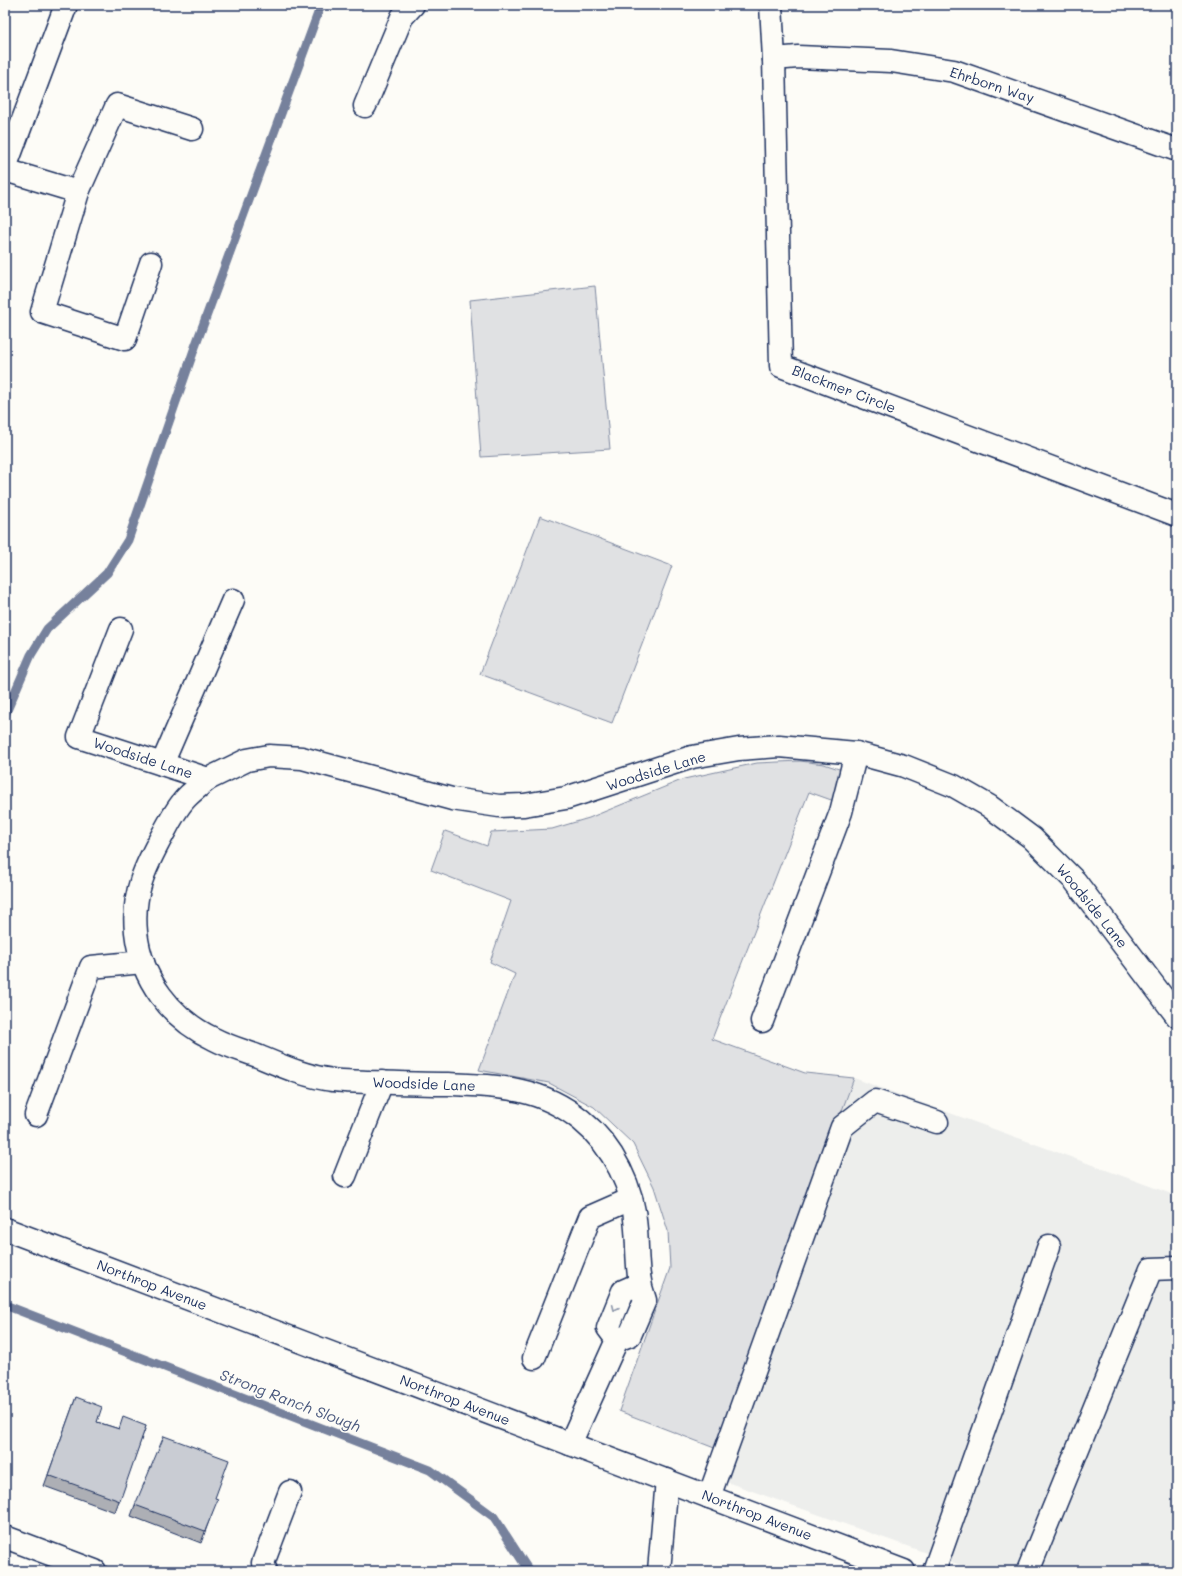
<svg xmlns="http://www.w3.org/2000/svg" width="1182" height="1576" viewBox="0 0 1182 1576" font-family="Mali,sans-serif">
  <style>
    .built { fill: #edeeec }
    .green { fill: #e0e1e3; stroke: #7e88a0 }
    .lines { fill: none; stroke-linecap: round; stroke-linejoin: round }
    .stream { stroke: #76819c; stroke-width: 9 }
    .minor-casing { stroke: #1b2f5e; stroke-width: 25 }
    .minor { stroke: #fdfcf7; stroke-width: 22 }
    .wall { fill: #adafb5; stroke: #1b2f5e }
    .building { fill: #c9ccd3; stroke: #1b2f5e }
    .oneway { stroke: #8c96aa }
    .labels { text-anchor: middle; stroke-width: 3; stroke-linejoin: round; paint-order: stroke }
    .street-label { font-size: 14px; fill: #1b2f5e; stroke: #fdfcf7 }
    .water-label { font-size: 15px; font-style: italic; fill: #49587d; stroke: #fdfcf7 }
  </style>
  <rect width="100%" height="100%" fill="#fdfcf7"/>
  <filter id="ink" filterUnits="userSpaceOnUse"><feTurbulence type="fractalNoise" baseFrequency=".025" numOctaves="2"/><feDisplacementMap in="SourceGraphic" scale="8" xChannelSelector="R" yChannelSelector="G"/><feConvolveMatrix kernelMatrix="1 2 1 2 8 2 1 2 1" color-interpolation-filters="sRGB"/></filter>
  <g filter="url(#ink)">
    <path class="built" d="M854,1078L1177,1196V1571H977L707,1475L741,1387Z"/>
    <g class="green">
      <path d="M595,286L610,449L481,457L470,300Z"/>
      <path d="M540,516L672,566L612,723L480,674Z"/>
      <path d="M800,761L824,764L842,770L834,801L809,792L712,1039L805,1073L854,1078L717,1449L619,1411L670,1268L668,1231L654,1187L633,1144L594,1107L549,1083L479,1070L515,974L490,962L511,901L431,870L445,831L487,846L491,832L552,829L589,818L684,779L757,763Z"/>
    </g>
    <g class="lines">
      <g class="stream">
        <path d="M5,715L31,655L47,629L107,573L128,540L195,347L321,5"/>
        <path d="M5,1305L430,1470L494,1517L529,1571"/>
      </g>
      <g class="minor-casing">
        <g id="minor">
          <path d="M771,5L774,59L781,366L1177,515"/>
          <path d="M774,59L798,57L891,61L954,71L1177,150"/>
          <path d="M365,106L402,17L413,5"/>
          <path d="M5,168L66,5"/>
          <path d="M5,170L78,192L117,105L192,129"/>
          <path d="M78,192L42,312L125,339L151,263"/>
          <path d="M121,629L79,737L208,779L247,760L269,756L302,758L452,799L499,806L524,805L566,798L692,757L739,749L779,746L856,753L904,766L954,786L989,806L1032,838L1075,881L1177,1016"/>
          <path d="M162,764L233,600"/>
          <path d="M208,779C201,785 194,790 187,797C177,807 170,821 163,834C145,867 132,893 136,932C141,979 171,1019 214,1039C229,1047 245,1051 260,1057C284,1067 307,1077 333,1080C344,1082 357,1081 369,1082C396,1083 423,1084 449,1084C499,1086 541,1087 581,1120C613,1146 634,1188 636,1229C638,1254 636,1276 645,1300L630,1335L617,1340"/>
          <path d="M762,1021L841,812L856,753"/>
          <path d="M36,1115L91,967L143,962"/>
          <path d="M345,1176L382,1082"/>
          <path d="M5,1229L904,1571"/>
          <path d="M617,1340L608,1328L623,1291L639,1284"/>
          <path d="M534,1358L590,1217L631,1199"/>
          <path d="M570,1444L617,1340"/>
          <path d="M709,1497L842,1127L875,1101L937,1122"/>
          <path d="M5,1537L95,1571"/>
          <path d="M266,1571L263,1563L290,1492"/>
          <path d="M659,1571L667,1480"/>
          <path d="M934,1571L1049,1246"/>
          <path d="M1028,1571L1151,1269L1177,1268"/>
        </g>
      </g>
      <use href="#minor" class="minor"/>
    </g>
    <g class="wall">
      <path d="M76,1397L97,1422L119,1429L146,1426L115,1512L44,1486Z"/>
      <path d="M215,1498L213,1510L201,1543L131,1516L135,1505Z"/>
    </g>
    <g class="building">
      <path d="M76,1397L102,1407L97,1422L119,1429L123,1417L146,1426L120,1501L48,1475Z"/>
      <path d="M164,1436L229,1460L215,1498L218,1499L205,1531L135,1505Z"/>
    </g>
    <defs><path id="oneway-chevron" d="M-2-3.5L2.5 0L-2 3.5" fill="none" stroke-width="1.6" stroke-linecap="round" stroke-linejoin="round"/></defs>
    <use class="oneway" href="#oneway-chevron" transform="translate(615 1308) rotate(114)"/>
  </g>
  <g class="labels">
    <g class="street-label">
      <text transform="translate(992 85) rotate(18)" y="5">Ehrborn Way</text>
      <text transform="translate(844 389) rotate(21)" y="5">Blackmer Circle</text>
      <text transform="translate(143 758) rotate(18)" y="5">Woodside Lane</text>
      <text transform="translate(656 771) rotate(-17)" y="5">Woodside Lane</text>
      <text transform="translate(1092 906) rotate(51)" y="5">Woodside Lane</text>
      <text transform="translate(424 1084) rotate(2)" y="5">Woodside Lane</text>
      <text transform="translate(152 1285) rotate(21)" y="5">Northrop Avenue</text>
      <text transform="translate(455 1400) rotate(21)" y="5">Northrop Avenue</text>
      <text transform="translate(757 1515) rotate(21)" y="5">Northrop Avenue</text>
    </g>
    <g class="water-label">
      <text transform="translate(290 1401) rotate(21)" y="5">Strong Ranch Slough</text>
    </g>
  </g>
  <rect width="1182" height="1576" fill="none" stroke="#fdfcf7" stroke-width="20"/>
  <rect x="10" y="10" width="1162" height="1556" fill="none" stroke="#1b2f5e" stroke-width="1.5" filter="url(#ink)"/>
</svg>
